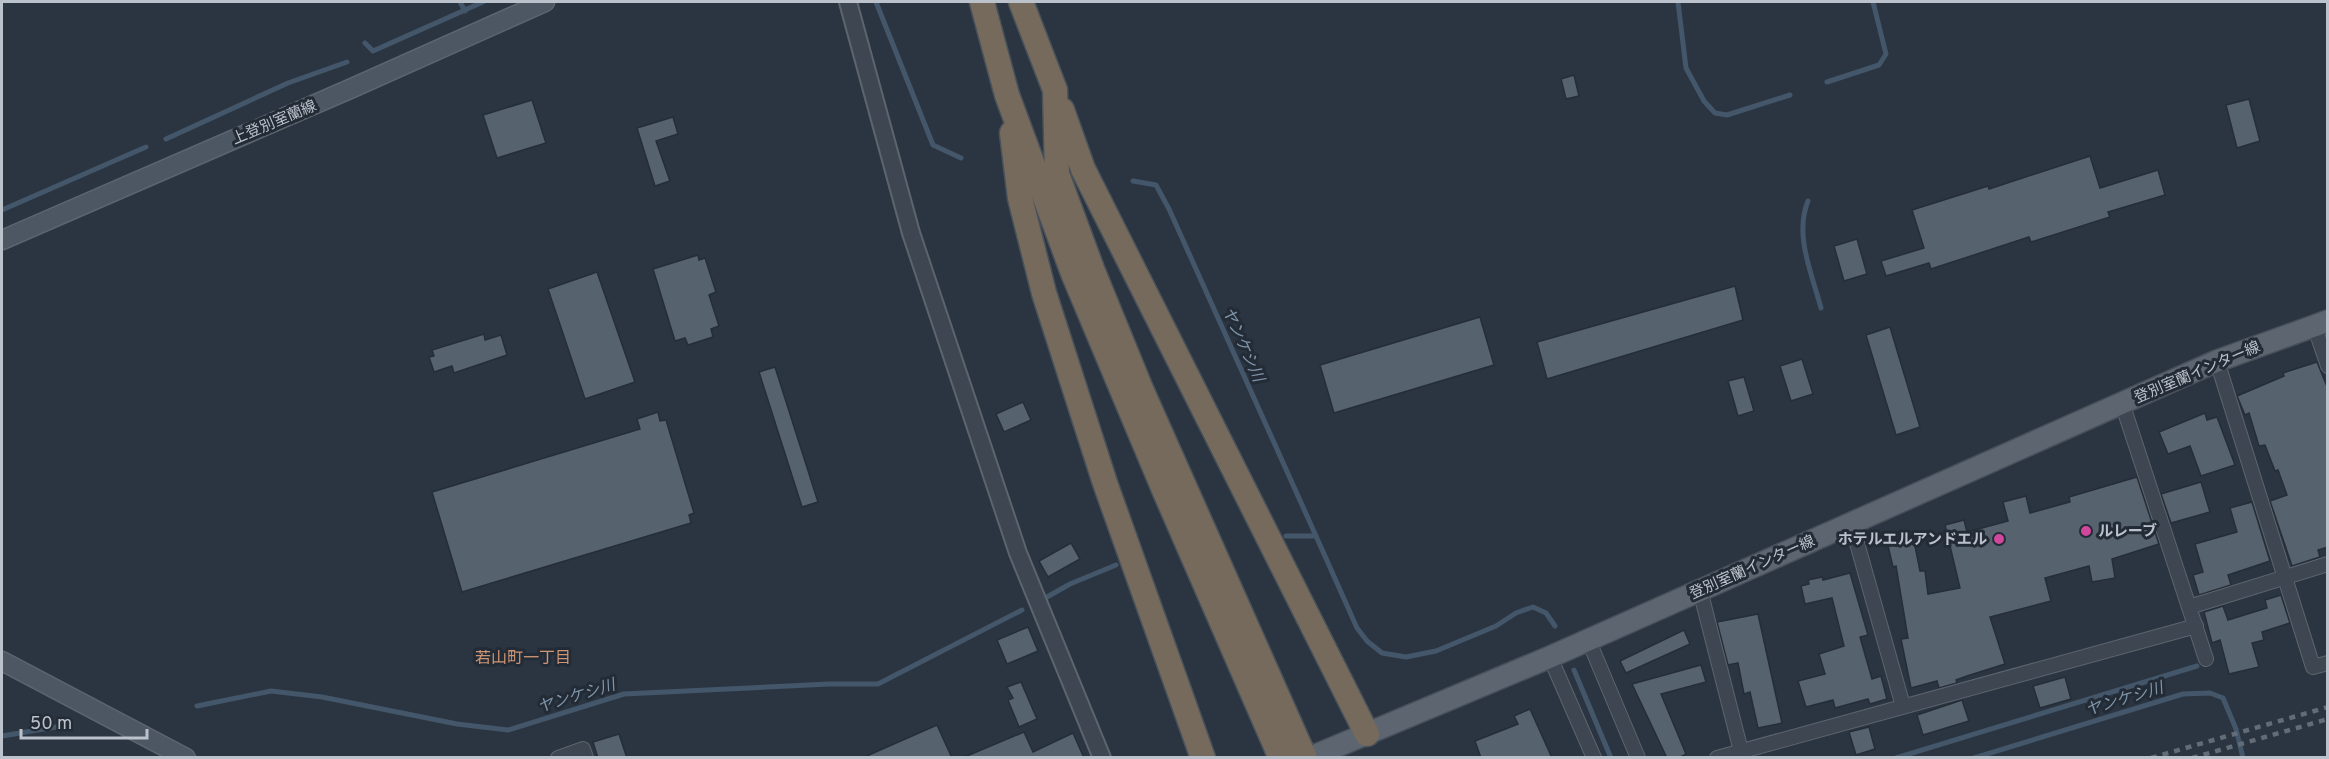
<svg xmlns="http://www.w3.org/2000/svg" width="2329" height="759" viewBox="0 0 2329 759" font-family="Overpass,'Noto Sans JP',sans-serif">
  <style>
    .lines { fill: none; stroke-linecap: round; stroke-linejoin: round }
    .stream { stroke: #445669; stroke-width: 5 }
    .building { fill: #56626d; stroke: #252e38; stroke-width: 1.5 }
    .minor-casing { stroke: #5c656e; stroke-width: 16 }
    .tertiary-casing { stroke: #5c656e; stroke-width: 20 }
    .secondary-casing { stroke: #5c656e; stroke-width: 21 }
    .primary-casing { stroke: #48505a; stroke-width: 24 }
    .motorway-casing { stroke: #49525b; stroke-width: 27 }
    .minor { stroke: #3e4751; stroke-width: 14 }
    .tertiary { stroke: #3e4751; stroke-width: 16 }
    .secondary { stroke: #4d5763; stroke-width: 18 }
    .primary { stroke: #5d6670; stroke-width: 21 }
    .motorway { stroke: #766a5c; stroke-width: 24 }
    .rail { stroke: #616c77; stroke-width: 4.5; stroke-dasharray: 6 6; stroke-linecap: butt }
    .hotel-dot { fill: #d1479c; stroke: #232c36; stroke-width: 2 }
    .labels { text-anchor: middle; stroke-width: 6; stroke-linejoin: round; paint-order: stroke }
    .street-label { font-size: 15px; fill: #bbc2cb; stroke: #232c36 }
    .poi-label { font-size: 15px; font-weight: bold; fill: #bbc2cb; stroke: #232c36; text-anchor: start }
    .water-label { font-size: 16px; font-style: italic; fill: #8095aa; stroke: #232c36 }
    .neighbourhood-label { font-size: 16px; fill: #cb9576; stroke: #232c36 }
  </style>
  <rect width="100%" height="100%" fill="#2a3541"/>
  <g class="lines">
    <g class="stream">
      <path d="M460,2L465,11"/>
      <path d="M876,2L933,145L961,158"/>
      <path d="M1678,2L1686,68L1704,101L1715,113L1727,115L1790,95"/>
      <path d="M365,43L373,51L483,2"/>
      <path d="M1827,82L1879,65L1886,54L1873,2"/>
      <path d="M166,139L288,83L347,62"/>
      <path d="M1133,181L1156,185L1169,209L1316,536"/>
      <path d="M1808,201C1794,235 1812,274 1821,308"/>
      <path d="M2,210L146,147"/>
      <path d="M1286,536H1316L1357,628L1367,641L1382,653L1406,657L1436,651L1496,626L1516,613L1533,607L1546,613L1555,626"/>
      <path d="M1047,597L1070,584L1116,565"/>
      <path d="M1574,670L1611,758"/>
      <path d="M197,706L271,691L322,697L457,724L508,730L624,694L829,684H878L1022,610"/>
      <path d="M2,736L56,727"/>
      <path d="M1896,758L2197,666"/>
      <path d="M1974,758L2183,694L2210,693L2223,698L2236,729L2243,758"/>
    </g>
  </g>
  <g class="building">
    <path d="M1574,75L1579,96L1566,99L1561,79Z"/>
    <path d="M2249,99L2260,141L2237,148L2226,105Z"/>
    <path d="M532,100L546,143L497,158L483,115Z"/>
    <path d="M673,117L678,134L656,141L670,181L655,186L637,128Z"/>
    <path d="M2090,156L2100,188L2158,170L2165,195L2108,212L2110,217L2031,242L2029,237L1931,269L1929,263L1886,276L1881,261L1924,248L1912,210L1988,186L1989,189Z"/>
    <path d="M1857,239L1867,274L1844,281L1834,246Z"/>
    <path d="M698,255L699,260L705,258L716,292L709,295L719,326L711,329L713,337L688,345L685,338L675,341L653,269Z"/>
    <path d="M597,272L635,382L585,399L548,289Z"/>
    <path d="M1735,286L1743,320L1547,379L1537,342Z"/>
    <path d="M1480,317L1494,365L1334,413L1320,365Z"/>
    <path d="M1890,327L1920,427L1896,435L1866,335Z"/>
    <path d="M484,334L485,340L501,335L507,355L454,373L452,366L434,372L429,357L434,356L432,350Z"/>
    <path d="M1802,359L1813,394L1791,401L1780,366Z"/>
    <path d="M2317,362L2328,389V547L2318,550L2320,557L2292,566L2270,501L2287,495L2278,470L2275,471L2265,445L2259,446L2249,413L2245,415L2237,396L2284,376L2283,373Z"/>
    <path d="M775,367L818,502L802,507L759,372Z"/>
    <path d="M1744,377L1754,411L1738,416L1728,381Z"/>
    <path d="M1023,402L1031,420L1004,432L996,414Z"/>
    <path d="M658,412L660,421L666,420L694,513L689,515L691,523L462,592L432,492L640,429L637,419Z"/>
    <path d="M2205,413L2207,420L2217,417L2235,465L2201,476L2190,446L2168,454L2159,432Z"/>
    <path d="M2137,477L2159,544L2112,559L2115,578L2092,582L2089,566L2045,578L2051,601L1990,617L2005,664L1967,676L1956,680L1957,683L1939,688L1937,681L1911,688L1901,639L1908,638L1896,566L1893,567L1888,546L1914,541L1920,571H1925L1928,594L1960,588L1945,525L1964,520L1967,532L2008,521L2003,502L2026,496L2030,513L2070,502L2069,497Z"/>
    <path d="M2201,482L2210,512L2171,523L2161,494Z"/>
    <path d="M2252,502L2270,561L2228,575L2231,585L2199,595L2193,575L2203,572L2195,544L2237,532L2230,508Z"/>
    <path d="M1071,543L1080,559L1048,577L1039,561Z"/>
    <path d="M1850,573L1868,635L1860,637L1872,679L1881,676L1887,699L1870,704L1868,699L1835,708L1833,700L1806,707L1798,681L1825,674L1819,654L1844,646L1832,598L1805,604L1801,586L1809,584L1808,580L1822,577L1823,580Z"/>
    <path d="M2281,595L2290,623L2262,632L2264,640L2252,643L2259,667L2229,674L2220,640L2212,643L2204,612L2223,606L2228,620L2267,608L2265,600Z"/>
    <path d="M1758,614L1782,723L1758,728L1750,692L1744,694L1738,663L1728,665L1717,622Z"/>
    <path d="M1028,627L1038,651L1007,664L997,640Z"/>
    <path d="M1684,630L1690,644L1626,673L1620,661Z"/>
    <path d="M1701,665L1706,682L1661,694L1686,754L1679,758H1667L1632,684Z"/>
    <path d="M2065,677L2071,699L2040,708L2033,686Z"/>
    <path d="M1021,682L1037,719L1019,727L1008,700L1013,698L1007,687Z"/>
    <path d="M1962,700L1969,721L1923,735L1917,715Z"/>
    <path d="M1530,709L1552,758H1481L1475,741L1518,724L1514,716Z"/>
    <path d="M937,725L952,758H862Z"/>
    <path d="M1869,727L1875,749L1856,755L1849,732Z"/>
    <path d="M1024,732L1033,752L1073,733L1084,758H962Z"/>
    <path d="M619,734L627,758H598L593,742Z"/>
  </g>
  <g class="lines">
    <g class="minor-casing">
      <g id="minor">
        <path d="M2314,325L2328,366"/>
        <path d="M2217,361L2313,667L2328,663"/>
        <path d="M2122,403L2206,659"/>
        <path d="M1851,522L1903,706"/>
        <path d="M1700,590L1741,751"/>
        <path d="M2189,607L2328,564"/>
        <path d="M1588,639L1638,758"/>
        <path d="M1550,657L1594,758"/>
        <path d="M558,758L583,749L586,758"/>
        <path d="M1717,758L2196,626"/>
      </g>
    </g>
    <g class="tertiary-casing">
      <path id="tertiary" d="M848,2L911,233L1018,553L1102,758"/>
    </g>
    <g class="secondary-casing">
      <g id="secondary">
        <path d="M2,240L350,89L545,2"/>
        <path d="M2,661L186,758"/>
      </g>
    </g>
    <g class="primary-casing">
      <path id="primary" d="M1309,758L1550,657L2217,361L2328,321"/>
    </g>
    <g class="motorway-casing">
      <g id="motorway">
        <path d="M982,2L1007,95L1073,273L1165,492L1281,758"/>
        <path d="M1021,2L1055,90L1057,174L1092,269L1141,389L1305,758"/>
        <path d="M1062,110L1083,169L1367,734"/>
        <path d="M1012,133L1020,198L1044,293L1105,483L1203,758"/>
      </g>
    </g>
    <use href="#minor" class="minor"/>
    <use href="#tertiary" class="tertiary"/>
    <use href="#secondary" class="secondary"/>
    <use href="#primary" class="primary"/>
    <use href="#motorway" class="motorway"/>
    <g class="rail">
      <path d="M2151,758L2328,707"/>
      <path d="M2192,758L2328,719"/>
    </g>
  </g>
  <g class="hotel-dot">
    <circle cx="2086" cy="531" r="6"/>
    <circle cx="1999" cy="539" r="6"/>
  </g>
  <g class="labels">
    <g class="street-label">
      <text transform="translate(274 122) rotate(-23)" y="5">上登別室蘭線</text>
      <text transform="translate(2197 372) rotate(-23)" y="5">登別室蘭インター線</text>
      <text transform="translate(1752 567) rotate(-24)" y="5">登別室蘭インター線</text>
    </g>
    <g class="poi-label">
      <text x="2098" y="536">ルレーブ</text>
      <text x="1987" y="544" text-anchor="end">ホテルエルアンドエル</text>
    </g>
    <g class="water-label">
      <text transform="translate(1244 344) rotate(66)" y="6">ヤンケシ川</text>
      <text transform="translate(576 695) rotate(-17)" y="6">ヤンケシ川</text>
      <text transform="translate(2124 698) rotate(-17)" y="6">ヤンケシ川</text>
    </g>
    <g class="neighbourhood-label">
      <text x="523" y="663">若山町一丁目</text>
    </g>
  </g>
  <rect width="2329" height="759" fill="none" stroke="#bbc2cb" stroke-width="6"/>
  <path d="M21 729v9h126v-9" fill="none" stroke="#bbc2cb" stroke-width="3"/>
  <text x="30" y="729" font-size="18" fill="#bbc2cb" stroke="#232c36" stroke-width="4.5" paint-order="stroke">50 m</text>
</svg>
